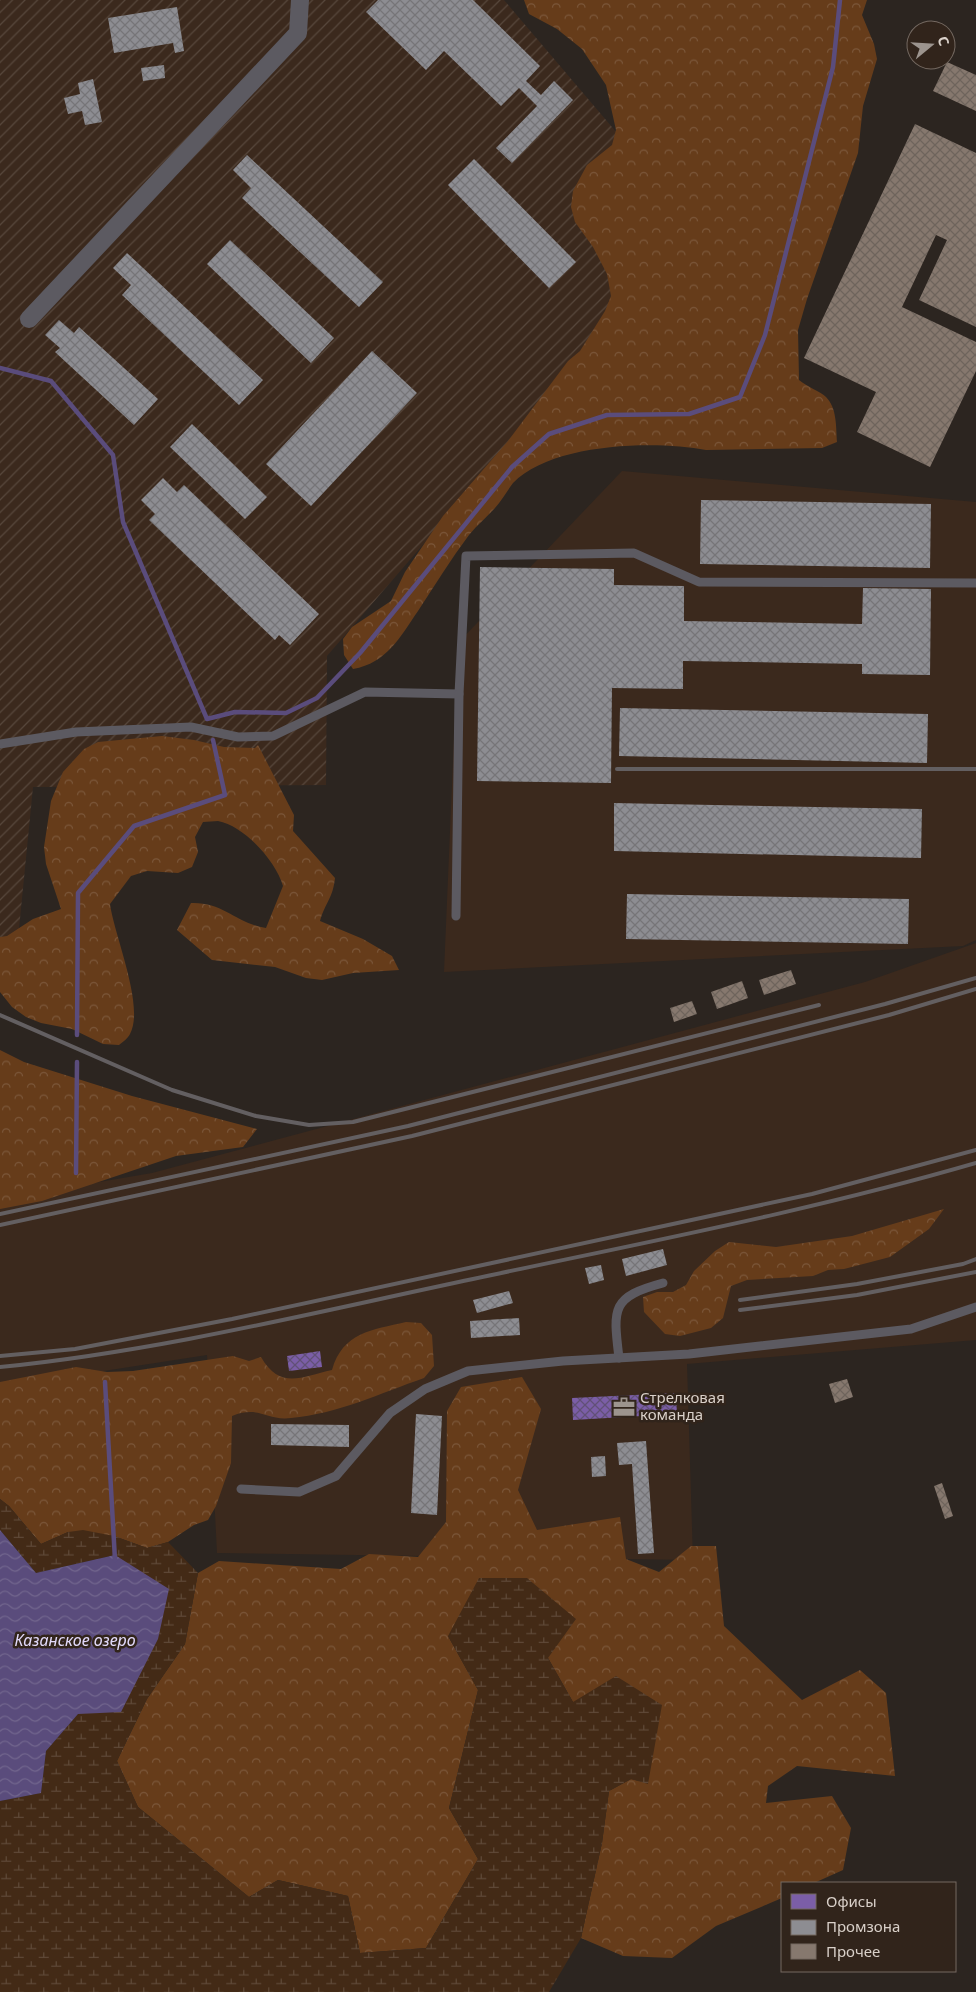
<svg xmlns="http://www.w3.org/2000/svg" width="976" height="1992" viewBox="0 0 976 1992" font-family="'Noto Sans',sans-serif">
  <style>
    .built { fill: #3b291d }
    .industrial { fill: url(#industrial-furrows) }
    .forest { fill: url(#forest-crowns) }
    .wetland { fill: url(#wetland-marsh) }
    .water { fill: url(#water-waves) }
    .offices { fill: url(#offices-cross-hatch) }
    .industry { fill: url(#industry-cross-hatch) }
    .lines { fill: none; stroke-linecap: round; stroke-linejoin: round }
    .stream { stroke: #5a4c7c; stroke-width: 4.5 }
    .building { fill: url(#building-cross-hatch) }
    .service { stroke: #5c5a61; stroke-width: 9 }
    .minor { stroke: #5c5a61; stroke-width: 18 }
    .rail { stroke: #635f61; stroke-width: 4 }
    .labels { text-anchor: middle; stroke-width: 5; stroke-linejoin: round; paint-order: stroke }
    .poi-label { font-size: 15px; fill: #d9d0c9; stroke: #31241b; text-anchor: start }
    .water-label { font-size: 16px; font-style: italic; fill: #e2dafb; stroke: #31241b }
  </style>
  <defs>
    <pattern id="industrial-furrows" width="10" height="10" patternUnits="userSpaceOnUse" patternTransform="scale(1.25)"><rect width="10" height="10" fill="#3b291d"/><path d="M-1 1l2-2M0 10L10 0M9 11l2-2" fill="none" stroke="#57473c"/></pattern>
    <pattern id="forest-crowns" width="20" height="18" patternUnits="userSpaceOnUse" patternTransform="scale(1.25)"><rect width="20" height="18" fill="#663c1a"/><path d="M2 6a3 3 0 1 1 6 0M12 15a3 3 0 1 1 6 0" fill="none" stroke="#7b573a"/></pattern>
    <pattern id="wetland-marsh" width="20" height="14" patternUnits="userSpaceOnUse" patternTransform="scale(1.25)"><rect width="20" height="14" fill="#432a16"/><path d="M1 5h8M5 5V1M11 12h8M15 12V8" fill="none" stroke="#5e4837"/></pattern>
    <pattern id="water-waves" width="16" height="10" patternUnits="userSpaceOnUse" patternTransform="scale(1.25)"><rect width="16" height="10" fill="#5a4c7c"/><path d="M0 5q4-4 8 0t8 0" fill="none" stroke="#71658d"/></pattern>
    <pattern id="offices-cross-hatch" width="8" height="8" patternUnits="userSpaceOnUse" patternTransform="scale(1.25)"><rect width="8" height="8" fill="#7b5ea7"/><path d="M0 0l8 8M0 8l8-8" fill="none" stroke="#615077"/></pattern>
    <pattern id="industry-cross-hatch" width="8" height="8" patternUnits="userSpaceOnUse" patternTransform="scale(1.25)"><rect width="8" height="8" fill="#8d8d92"/><path d="M0 0l8 8M0 8l8-8" fill="none" stroke="#767578"/></pattern>
    <pattern id="building-cross-hatch" width="8" height="8" patternUnits="userSpaceOnUse" patternTransform="scale(1.25)"><rect width="8" height="8" fill="#86786e"/><path d="M0 0l8 8M0 8l8-8" fill="none" stroke="#6e645c"/></pattern>
  </defs>
  <rect width="100%" height="100%" fill="#2c2520"/>
  <g class="built">
    <path d="M622,471L976,502V940L963,946L444,972L458,643Z"/>
    <path d="M976,943V1340L687,1364L693,1560L217,1553L207,1355L0,1387V1199L152,1173L865,982Z"/>
  </g>
  <path class="industrial" d="M0,0H504L697,227L327,656L326,785L33,787L17,949L0,944Z"/>
  <g class="forest">
    <path d="M524,0H867L862,15L874,44L877,59L863,106L858,153L807,299L798,330L799,380C806,386 821,392 826,397C837,408 836,427 837,442L822,448L706,450C655,440 551,443 513,483C507,491 502,500 495,508C487,517 477,525 469,535C451,559 435,585 418,611C400,637 387,663 353,669L344,655L343,639L352,627L391,601L405,572L443,516L508,441L568,361L580,351L605,311L611,296L607,274L593,247L575,222L571,207L573,191L587,165L612,145L616,130L606,85L582,49L557,29L529,14Z"/>
    <path d="M162,736L194,740L224,747L255,748L258,745L294,815L293,831L335,878C333,898 325,903 320,921L363,939L392,956L399,970L353,973L322,980L306,978L275,967L212,960L177,930L191,903C224,902 235,923 266,928L283,886C276,862 245,826 218,821C214,821 207,822 203,822L195,837L198,852L192,867L178,873L147,871L131,876L110,904C114,935 145,1006 130,1034C128,1038 123,1042 119,1045L103,1044L72,1029L41,1023L26,1017L12,1007L0,992V937L7,936L33,919L61,909L46,864L44,847L51,801L63,772L84,749L98,742Z"/>
    <path d="M0,1050L24,1062L132,1096L257,1129L243,1147L176,1156L42,1201L0,1209Z"/>
    <path d="M944,1209L929,1229L890,1257L844,1269L828,1270L813,1276L747,1280L731,1286L723,1318L711,1328L680,1336L665,1334L644,1312L643,1297L657,1292H673L686,1285L694,1271L715,1251L729,1242L776,1247L852,1236Z"/>
    <path d="M406,1322L421,1323L432,1335L434,1366L424,1378C381,1393 337,1414 291,1418C266,1421 260,1405 232,1416L231,1463L216,1506L208,1520L194,1525L168,1542L147,1548L114,1536L68,1532L41,1544L9,1506L0,1499V1382L76,1367L107,1372L133,1371L233,1356L249,1361L261,1357C280,1390 301,1377 332,1370C343,1332 372,1330 406,1322Z"/>
    <path d="M522,1377L541,1409L518,1490L537,1530L620,1517L626,1559L659,1572L691,1546H716L724,1626L802,1700L860,1670L886,1693L895,1776L797,1766L768,1786L766,1803L832,1796L851,1828L843,1870L814,1883H782V1898L716,1926L672,1958L623,1956L581,1938L602,1843L609,1791L631,1779L648,1783L573,1702L548,1658L448,1636L478,1690L449,1808L478,1859L426,1948L360,1953L348,1896L278,1880L249,1897L138,1807L117,1761L147,1699L185,1644L198,1573L219,1561L341,1569L369,1554L418,1557L446,1522L447,1411L461,1387Z"/>
  </g>
  <path class="wetland" d="M0,1499L9,1506L41,1544L68,1532L83,1530L114,1536L147,1548L168,1542L198,1573L185,1644L147,1699L117,1761L138,1807L249,1897L278,1880L348,1896L360,1953L426,1948L478,1859L449,1808L478,1690L448,1636L479,1578H527L576,1619L548,1658L573,1702L616,1676L662,1705L648,1784L631,1779L609,1791L602,1843L581,1938L549,1992H0V1801L41,1793L46,1751L78,1714L115,1555L36,1573L0,1530Z"/>
  <path class="water" d="M0,1530L36,1573L115,1555L169,1589L158,1639L121,1712L78,1714L46,1751L41,1793L0,1801Z"/>
  <g class="offices">
    <path d="M320,1351L322,1367L289,1371L287,1356Z"/>
    <path d="M676,1393L677,1414L573,1420L572,1398Z"/>
  </g>
  <g class="industry">
    <path d="M378,0H473L540,66L526,81L541,95L554,81L573,100L512,163L496,148L537,106L519,88L501,106L444,51L426,70L366,12Z"/>
    <path d="M177,7L184,51L175,53L173,43L114,53L108,18Z"/>
    <path d="M164,65L165,78L143,81L141,68Z"/>
    <path d="M93,79L102,122L85,125L82,111L68,114L64,98L80,94L78,83Z"/>
    <path d="M247,155L383,282L359,307L242,198L251,188L233,170Z"/>
    <path d="M474,159L576,262L549,288L448,185Z"/>
    <path d="M230,240L334,338L311,363L207,264Z"/>
    <path d="M127,253L263,380L239,405L122,295L131,285L113,268Z"/>
    <path d="M59,320L74,333L79,327L158,399L134,425L55,352L60,348L45,335Z"/>
    <path d="M372,351L417,393L311,506L266,464Z"/>
    <path d="M192,424L267,497L245,519L170,447Z"/>
    <path d="M163,478L177,492L184,485L319,614L290,645L279,635L275,640L149,520L155,514L141,500Z"/>
    <path d="M701,500L931,504L930,568L700,564Z"/>
    <path d="M480,567L614,569V585L684,586V621L862,624L863,588L931,589L930,675L862,674V664L683,661V689L612,688L611,783L477,781Z"/>
    <path d="M620,708L928,714L927,763L619,756Z"/>
    <path d="M614,803L922,809L921,858L614,851Z"/>
    <path d="M627,894L909,899L908,944L626,939Z"/>
    <path d="M663,1249L667,1265L626,1276L622,1259Z"/>
    <path d="M601,1265L604,1280L589,1284L585,1268Z"/>
    <path d="M509,1291L513,1303L477,1313L473,1300Z"/>
    <path d="M519,1318L520,1335L471,1338L470,1321Z"/>
    <path d="M416,1414L442,1416L437,1515L411,1513Z"/>
    <path d="M271,1424L349,1425V1447L271,1445Z"/>
    <path d="M646,1441L654,1553L638,1554L632,1464L619,1465L617,1443Z"/>
    <path d="M605,1456L606,1476L592,1477L591,1457Z"/>
  </g>
  <g class="lines">
    <g class="stream">
      <path d="M0,368L51,381L113,455L123,522L207,719L235,712L286,713L317,698L360,653L512,467L549,434L607,415L689,414L740,397L765,335L833,67L840,0"/>
      <path d="M77,1035L78,893L134,826L225,795L213,740"/>
      <path d="M76,1173L77,1062"/>
      <path d="M105,1382L115,1560"/>
    </g>
  </g>
  <g class="building">
    <path d="M947,62L976,75V111L933,91Z"/>
    <path d="M915,124L976,153V327L919,300L947,240L936,235L902,307L976,342V371L930,467L857,432L876,392L804,358Z"/>
    <path d="M791,970L796,984L764,995L759,980Z"/>
    <path d="M742,981L748,998L717,1009L711,992Z"/>
    <path d="M692,1001L697,1014L674,1022L670,1008Z"/>
    <path d="M847,1379L853,1397L835,1403L829,1384Z"/>
    <path d="M942,1483L953,1516L945,1519L934,1486Z"/>
  </g>
  <g class="lines">
    <g class="service">
      <path d="M0,744L76,732L191,727L238,737L273,736L365,692L459,694L466,556L634,553L699,582L976,583"/>
      <path d="M456,916L459,694"/>
      <path d="M619,1358C613,1308 611,1297 663,1283"/>
      <path d="M241,1489L299,1492L336,1476L390,1413L425,1389L468,1371L563,1361L689,1354L911,1329L976,1307"/>
    </g>
    <path class="minor" d="M29,319L298,33L300,0"/>
    <g class="rail">
      <path d="M617,769H976"/>
      <path d="M0,1015L172,1090L256,1116L309,1125L353,1122L819,1005"/>
      <path d="M0,1214L408,1126L885,1004L976,978"/>
      <path d="M0,1225L412,1136L889,1015L976,989"/>
      <path d="M740,1300L857,1284L963,1264L976,1259"/>
      <path d="M740,1310L857,1295L976,1272"/>
      <path d="M0,1356L75,1349L232,1319L812,1194L976,1150"/>
      <path d="M0,1367C160,1351 316,1312 473,1279C641,1243 811,1211 976,1163"/>
    </g>
  </g>
  <defs>
    <g id="office-bare" transform="scale(1.725)"><path d="M-6-3h4V-5.5h4V-3h4V5H-6ZM-1-4.5V-3h2v-1.5ZM-6 0V1H6V0Z" fill="#9c948e" stroke="#31241b" stroke-width="2.5" paint-order="stroke"/></g>
  </defs>
  <g fill-rule="evenodd">
    <use href="#office-bare" x="624" y="1407"/>
  </g>
  <g class="labels">
    <g class="poi-label">
      <text x="640" y="1403">Стрелковая<tspan x="640" dy="17">команда</tspan></text>
    </g>
    <g class="water-label">
      <text x="75" y="1646">Казанское озеро</text>
    </g>
  </g>
  <rect x="781" y="1882" width="175" height="90" fill="#31241b" stroke="#746961"/>
  <rect x="791" y="1894" width="25" height="15" fill="#7b5ea7" stroke="#746961"/>
  <text x="826" y="1907" font-size="15" fill="#d9d0c9">Офисы</text>
  <rect x="791" y="1920" width="25" height="15" fill="#8d8d92" stroke="#746961"/>
  <text x="826" y="1932" font-size="15" fill="#d9d0c9">Промзона</text>
  <rect x="791" y="1944" width="25" height="15" fill="#86786e" stroke="#746961"/>
  <text x="826" y="1957" font-size="15" fill="#d9d0c9">Прочее</text>
  <g transform="translate(931 45) rotate(72)"><circle r="24" fill="#31241b" stroke="#746961"/>
  <path d="M0-4L9 19L0 12L-9 19Z" fill="#9c948e"/>
  <text y="-8" font-size="14" font-weight="bold" text-anchor="middle" fill="#d9d0c9">С</text>
  </g>
</svg>
